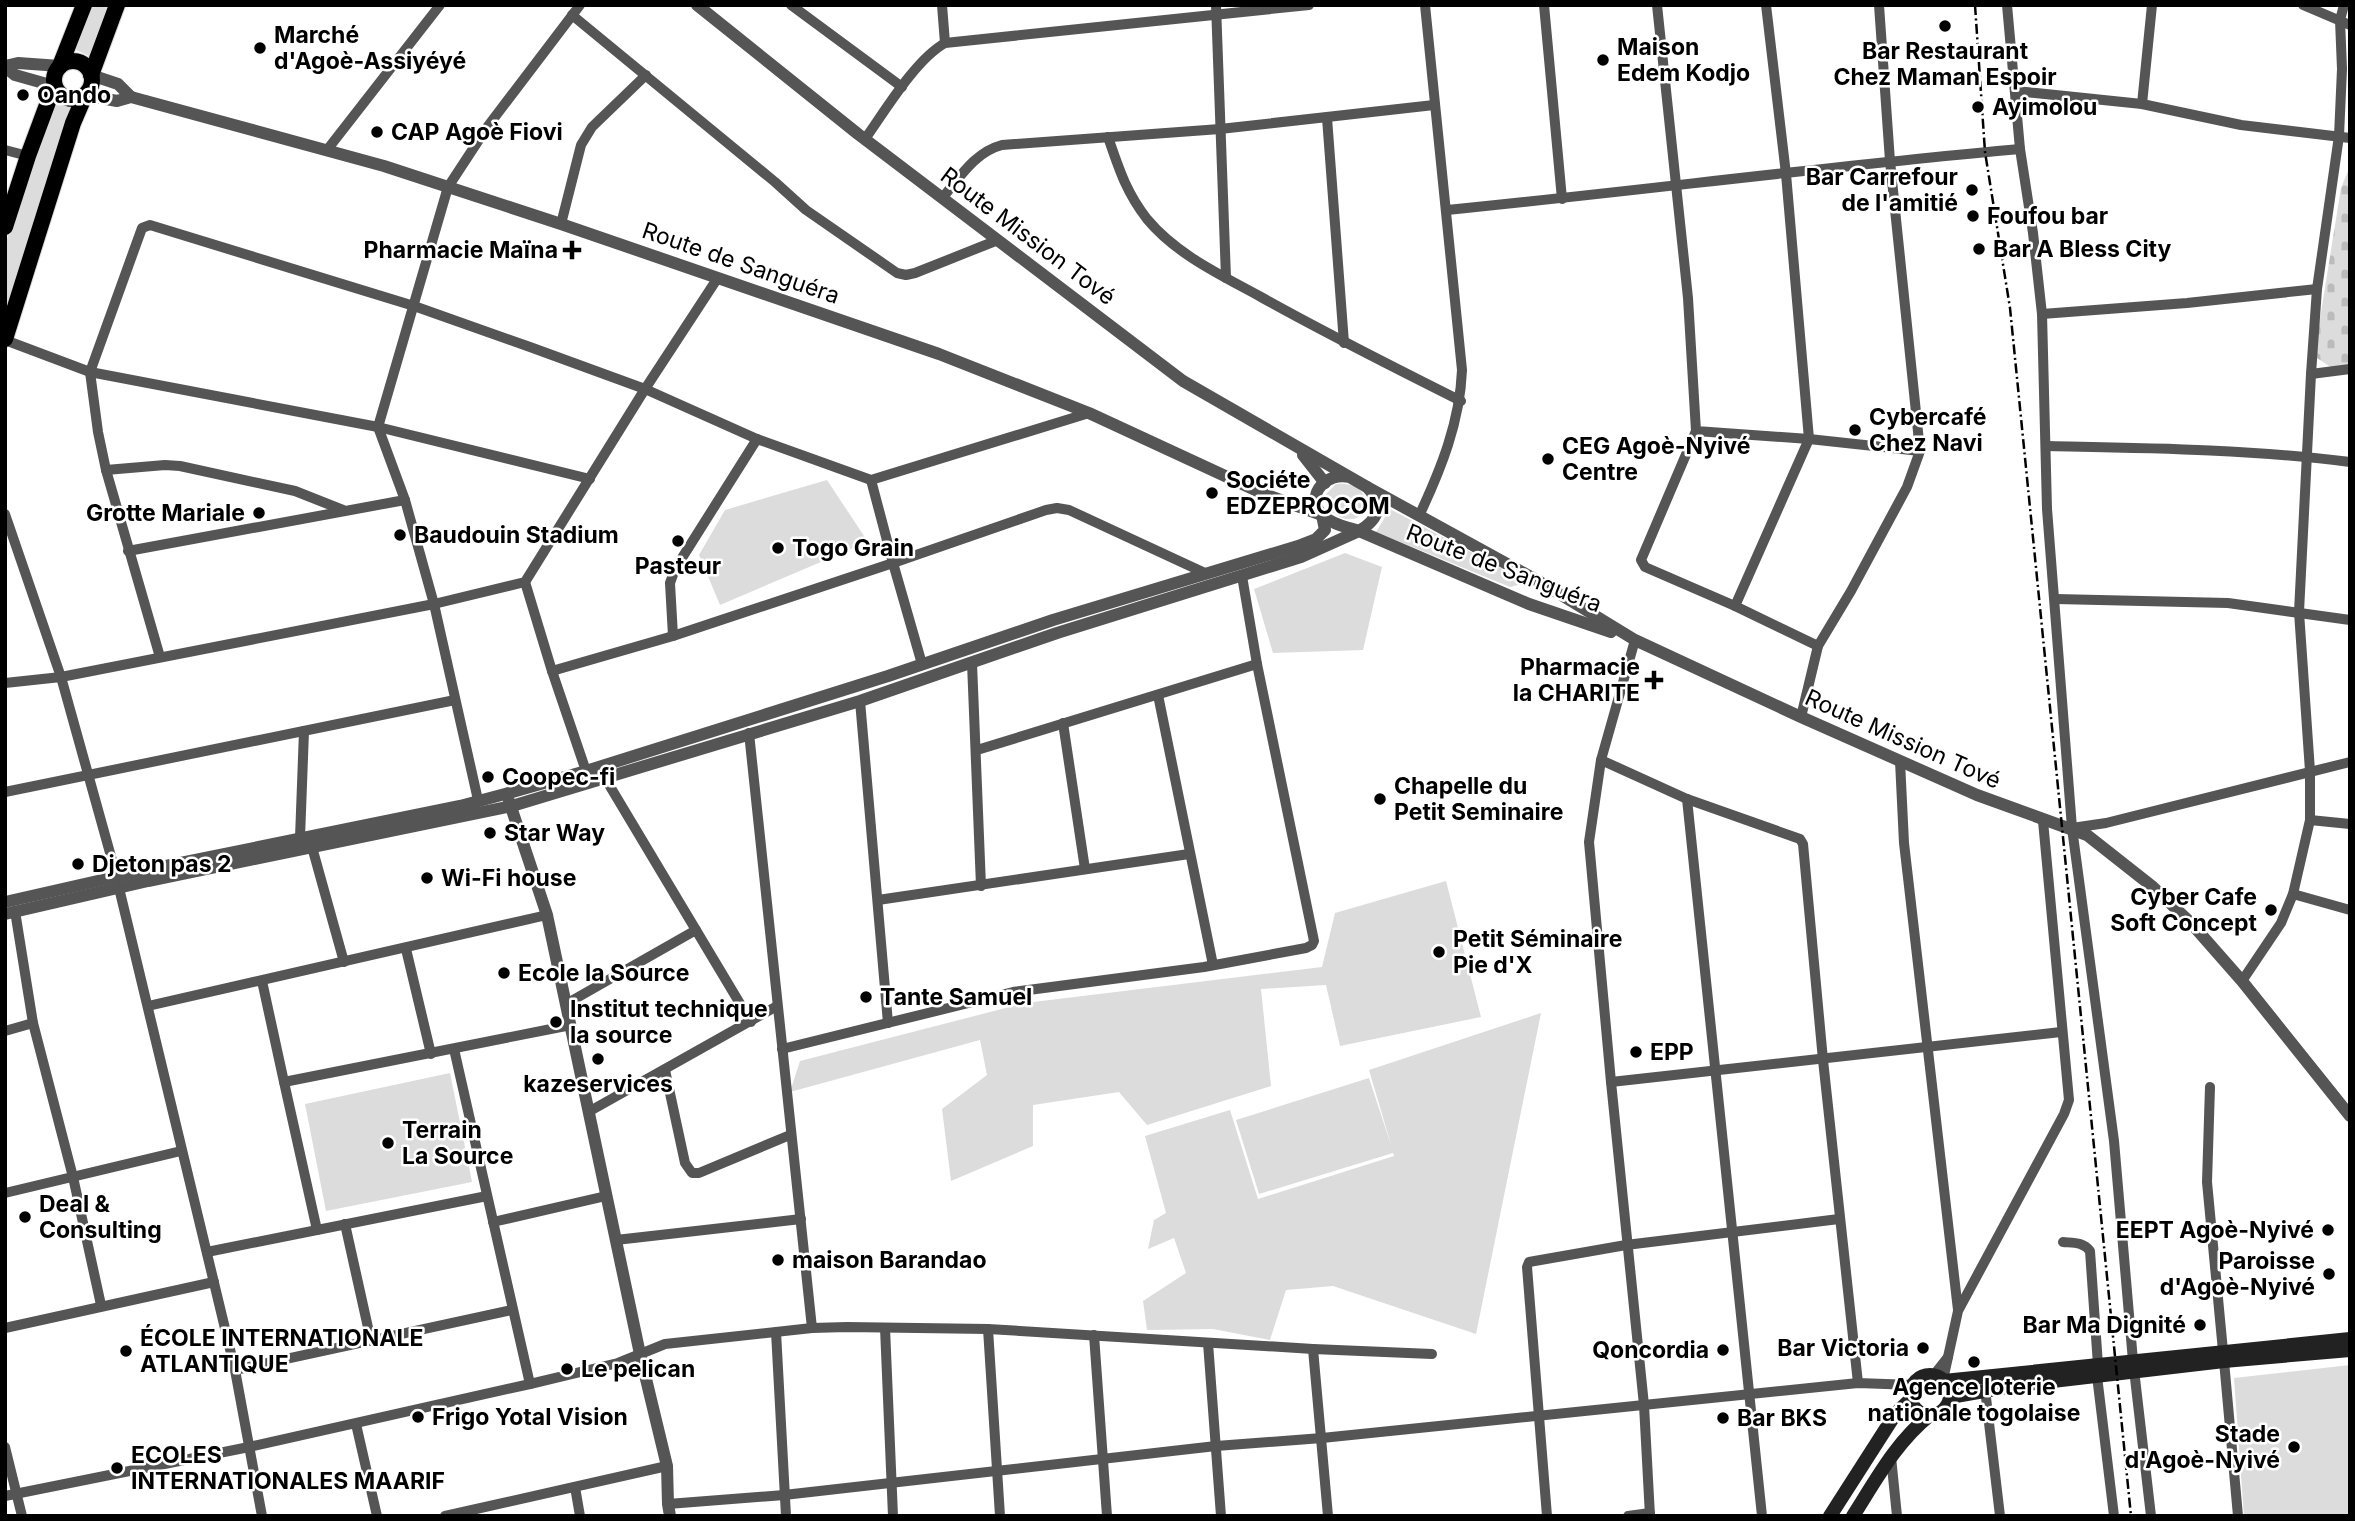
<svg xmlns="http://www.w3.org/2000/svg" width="2355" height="1521" viewBox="0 0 2355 1521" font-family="Inter,sans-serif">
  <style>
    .green { fill: #dcdcdc }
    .cemetery { fill: url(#cemetery-stones) }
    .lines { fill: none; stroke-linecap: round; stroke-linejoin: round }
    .primary-casing { stroke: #dbdbdb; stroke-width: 18 }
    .minor { stroke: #555; stroke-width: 10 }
    .tertiary { stroke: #555; stroke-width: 12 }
    .secondary { stroke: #222; stroke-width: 14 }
    .primary { stroke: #000; stroke-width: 16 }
    .rail { stroke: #000; stroke-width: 2.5; stroke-dasharray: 10 3.5 2 3.5; stroke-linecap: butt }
    .poi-dot { fill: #000; stroke: #fff; stroke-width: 2.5 }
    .labels { text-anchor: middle; stroke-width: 5; stroke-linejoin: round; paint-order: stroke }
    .poi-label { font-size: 23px; font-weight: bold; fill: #000; stroke: #fff; text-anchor: start }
    .street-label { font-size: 23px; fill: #000; stroke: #fff }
  </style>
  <defs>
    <pattern id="cemetery-stones" width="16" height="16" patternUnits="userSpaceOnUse" patternTransform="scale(1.75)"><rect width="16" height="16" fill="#dcdcdc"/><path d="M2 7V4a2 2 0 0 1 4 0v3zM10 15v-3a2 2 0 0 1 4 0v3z" fill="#bbb"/></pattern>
  </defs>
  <rect width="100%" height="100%" fill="#fff"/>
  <g class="green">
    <path d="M90,5H108L89,56L74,49Z"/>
    <path d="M53,99L72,107L5,313V245Z"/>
    <path d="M827,480L868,542L720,605L699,555L725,510Z"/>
    <path d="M1336,484C1385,479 1366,545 1328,508L1326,494Z"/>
    <path d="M1390,509L1516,576L1519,579L1518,585L1510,587L1376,532Z"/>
    <path d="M1345,553L1382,567L1363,650L1273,653L1254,589Z"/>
    <path d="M1446,881L1481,1017L1340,1046L1326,985L1261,989L1271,1086L1147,1125L1119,1092L1033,1105V1146L951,1181L942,1109L987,1075L980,1040L790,1092L800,1061L1025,1003L1322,967L1335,913Z"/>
    <path d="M1541,1013L1476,1334L1333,1286L1286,1290L1270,1340L1213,1329L1147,1330L1143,1301L1186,1273L1174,1238L1148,1249L1154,1220L1166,1213L1145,1136L1230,1110L1258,1199L1394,1156L1393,1153L1259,1194L1236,1120L1369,1078L1392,1148L1369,1070Z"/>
    <path d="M450,1073L472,1182L326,1211L305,1104Z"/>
    <path d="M2350,1365V1516H2244L2234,1378Z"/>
  </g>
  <path class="cemetery" d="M2348,171L2350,367L2335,370L2314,356L2341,188Z"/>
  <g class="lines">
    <g class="primary-casing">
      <g id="primary">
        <circle cx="73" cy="80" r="19"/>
        <path d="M60,66L84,5"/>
        <path d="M91,75L117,5"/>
        <path d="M5,227L28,156L54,86"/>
        <path d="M5,339L73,123L85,95"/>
      </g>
    </g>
    <g class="minor">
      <path d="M791,5L902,87"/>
      <path d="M942,5L945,43"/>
      <path d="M1216,5L1226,278"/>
      <path d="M1544,5L1562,199"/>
      <path d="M1657,5L1688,298L1696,431L1809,439L1920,451"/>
      <path d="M1766,5L1786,174L1809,439L1735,606L1818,646"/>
      <path d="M2007,5L2020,149L2033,233L2042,314L2047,509L2072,828L2114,1141L2133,1361L2151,1516"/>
      <path d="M2303,5L2350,25"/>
      <path d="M572,15L775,182L806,210L897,273L906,275L915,273L998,240"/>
      <path d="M2016,91L2142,104L2241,125L2350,138"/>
      <path d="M2142,104L2152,5"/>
      <path d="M1327,118L1344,343"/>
      <path d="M1108,137C1119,169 1126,192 1147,219C1177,255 1221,275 1261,297C1327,334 1393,367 1461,401"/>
      <path d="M865,139C885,111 915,60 945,43L1309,5"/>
      <path d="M5,150L28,156"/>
      <path d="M327,150L440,5"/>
      <path d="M943,197C960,177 975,152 1002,145L1220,129L1434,105"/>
      <path d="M1447,210C1638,191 1829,166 2020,149"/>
      <path d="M561,224L581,145L592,127L646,75"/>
      <path d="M2042,314L2187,303L2317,289"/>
      <path d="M5,340L90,372L378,427L590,479"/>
      <path d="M2311,374L2350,369"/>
      <path d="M1696,431L1641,560L1645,567L1735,606"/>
      <path d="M2046,446C2147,448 2249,449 2350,462"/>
      <path d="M106,470L165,465L180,466L295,491L343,510"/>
      <path d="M871,480L893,563L1046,510L1057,508L1069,510L1205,573"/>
      <path d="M5,514L61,677L117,878"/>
      <path d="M1419,516C1441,469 1460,422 1462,370L1425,5"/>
      <path d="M128,551L405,500"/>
      <path d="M525,582L552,671L586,771"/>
      <path d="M2056,599L2228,603L2350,620"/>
      <path d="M673,636L670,583L675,569L757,439"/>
      <path d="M1635,640L1601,760L1589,842L1611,1082L1644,1405L1650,1516"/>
      <path d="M160,657L106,470L98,432L90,372L142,228L150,225L414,306L530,347L645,389L757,439L871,480L1089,413"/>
      <path d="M972,663L981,886"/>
      <path d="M552,671L673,636L893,563L922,664"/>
      <path d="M5,683L61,677L434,604L525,582L645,389L717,279"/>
      <path d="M1158,695L1213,965"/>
      <path d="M860,701L888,1023"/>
      <path d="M1801,717L1818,646L1851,591L1907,487L1920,451L1890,161L1879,5"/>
      <path d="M1063,723L1085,869"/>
      <path d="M749,733L812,1328"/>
      <path d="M977,750L1257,664"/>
      <path d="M1601,760L1687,799L1800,839L1803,844L1823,1060L1858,1383"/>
      <path d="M1900,761L1904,843L1958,1310"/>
      <path d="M605,778L751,1022"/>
      <path d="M5,792L455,700"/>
      <path d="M1687,799L1762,1516"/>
      <path d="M478,800L434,604L405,500L378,427L448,187L488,126L580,5"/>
      <path d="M2310,820L2350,824"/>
      <path d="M2072,828L2106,823L2350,762"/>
      <path d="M300,838L304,731"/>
      <path d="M312,847L344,962"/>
      <path d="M119,888L235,1370L262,1516"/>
      <path d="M2293,894L2350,910"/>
      <path d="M878,900L1189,854"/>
      <path d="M15,911L33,1023L73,1177L101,1305"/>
      <path d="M406,949L431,1054"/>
      <path d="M262,981L284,1082L571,1025"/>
      <path d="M2242,981L2281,923L2293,894L2310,820V771L2299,612L2311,374L2317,289L2339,136L2342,69L2340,20L2344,5"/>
      <path d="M566,1004L696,930"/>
      <path d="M148,1006L547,915"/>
      <path d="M5,1031L33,1023"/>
      <path d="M454,1049L530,1384"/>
      <path d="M782,1049L1013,992L1204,967L1306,948L1312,945L1314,941L1257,664L1242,576"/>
      <path d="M665,1070L685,1163L692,1173H699L790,1135"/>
      <path d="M284,1082L317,1230"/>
      <path d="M1611,1082L2061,1032"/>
      <path d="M2210,1087L2207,1182L2223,1351"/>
      <path d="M590,1111L777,1006"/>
      <path d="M5,1193L181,1151"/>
      <path d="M493,1222L606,1196"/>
      <path d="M345,1224L371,1341"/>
      <path d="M616,1240L801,1219"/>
      <path d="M2063,1242C2074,1243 2083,1242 2090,1251L2098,1365"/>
      <path d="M207,1252L487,1196"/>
      <path d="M5,1328L214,1282"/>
      <path d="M885,1328L893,1516"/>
      <path d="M988,1329L1000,1516"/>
      <path d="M776,1332L786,1516"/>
      <path d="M1094,1335L1107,1516"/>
      <path d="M1208,1343L1221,1516"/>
      <path d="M1313,1349L1432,1354"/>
      <path d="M2224,1361L2238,1516"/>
      <path d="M235,1370L512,1310"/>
      <path d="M1933,1376L1948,1357"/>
      <path d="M2097,1376L2114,1516"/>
      <path d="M1943,1380L1958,1311L2064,1114L2069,1100L2043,821"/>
      <path d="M1985,1389L2000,1516"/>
      <path d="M356,1424L377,1516"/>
      <path d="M5,1447L22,1516"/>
      <path d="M1891,1457L1897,1516"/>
      <path d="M575,1487L580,1516"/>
      <path d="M5,1496L249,1447L530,1384L618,1363L665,1344L812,1328L847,1327L988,1329L1313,1349L1328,1516"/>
      <path d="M668,1504L784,1495L1216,1446L1322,1438L1858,1383L1913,1385"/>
      <path d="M445,1516L667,1466"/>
      <path d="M1547,1516L1527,1267L1529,1262L1626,1245L1839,1219"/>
      <path d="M1628,1516L1650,1513"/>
    </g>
    <g class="tertiary">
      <path d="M697,5L858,134L1183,381L1367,487C1384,505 1379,519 1359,531C1347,527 1328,523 1320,513C1306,492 1328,472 1349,477"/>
      <path d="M5,66L18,63L60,66"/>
      <path d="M5,67L15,75L54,86"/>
      <path d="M91,75L118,84L131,97"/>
      <path d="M85,95L117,101L131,97L384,166L561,224L939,354L1089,413L1264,494L1322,515"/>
      <path d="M1303,455L1325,483L1322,484"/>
      <path d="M1367,487L1540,582L1635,640L1801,717L1977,795L2087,835L2153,887L2191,923L2242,981L2350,1116"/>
      <path d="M1359,531L1529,604L1611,632"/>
      <path d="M509,801L547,915L640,1354L667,1466L668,1504L670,1516"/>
      <path d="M5,902L146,870L460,806L505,794L586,771L888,676L1053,620L1298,546L1316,539L1325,530L1322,515"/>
      <path d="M5,914L148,881L512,806L860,701L1057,633L1301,557L1359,531"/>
    </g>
    <g class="secondary">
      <circle cx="1930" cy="1395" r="20"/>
      <path d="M1944,1381L2350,1339"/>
      <path d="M1950,1397L2018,1385L2224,1361L2350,1350"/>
      <path d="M1830,1516L1896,1413L1911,1399"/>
      <path d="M1853,1516C1876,1480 1896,1442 1930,1415"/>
    </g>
    <use href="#primary" class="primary"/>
    <path class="rail" d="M1975,5L1985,152L2010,308L2131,1516"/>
  </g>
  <g class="poi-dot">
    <circle cx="1945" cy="26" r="7"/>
    <circle cx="260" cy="48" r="7"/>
    <circle cx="1603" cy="60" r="7"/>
    <circle cx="23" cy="95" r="7"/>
    <circle cx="1978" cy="107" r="7"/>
    <circle cx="377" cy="132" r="7"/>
    <circle cx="1972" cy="190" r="7"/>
    <circle cx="1973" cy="216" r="7"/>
    <circle cx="1979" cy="249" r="7"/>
    <path d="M568.5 239.5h7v7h7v7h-7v7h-7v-7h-7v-7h7z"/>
    <circle cx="1855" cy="430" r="7"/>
    <circle cx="1548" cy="459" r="7"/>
    <circle cx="1212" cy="493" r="7"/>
    <circle cx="259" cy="513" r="7"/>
    <circle cx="400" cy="535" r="7"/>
    <circle cx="678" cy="541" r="7"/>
    <circle cx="778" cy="548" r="7"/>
    <path d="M1650.5 669.5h7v7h7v7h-7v7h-7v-7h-7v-7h7z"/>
    <circle cx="488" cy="777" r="7"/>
    <circle cx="1380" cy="799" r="7"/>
    <circle cx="490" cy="833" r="7"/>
    <circle cx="78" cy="864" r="7"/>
    <circle cx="427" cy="878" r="7"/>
    <circle cx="2271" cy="910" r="7"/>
    <circle cx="1439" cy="952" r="7"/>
    <circle cx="504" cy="973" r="7"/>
    <circle cx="866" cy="997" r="7"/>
    <circle cx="556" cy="1022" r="7"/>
    <circle cx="1636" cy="1052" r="7"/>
    <circle cx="598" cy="1059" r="7"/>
    <circle cx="388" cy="1143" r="7"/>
    <circle cx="25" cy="1217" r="7"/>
    <circle cx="2328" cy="1230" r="7"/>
    <circle cx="778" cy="1260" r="7"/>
    <circle cx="2329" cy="1274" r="7"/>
    <circle cx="2200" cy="1325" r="7"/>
    <circle cx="1923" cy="1348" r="7"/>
    <circle cx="1723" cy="1350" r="7"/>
    <circle cx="126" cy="1351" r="7"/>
    <circle cx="1974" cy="1362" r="7"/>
    <circle cx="567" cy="1369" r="7"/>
    <circle cx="418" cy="1417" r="7"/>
    <circle cx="1723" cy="1418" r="7"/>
    <circle cx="2294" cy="1447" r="7"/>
    <circle cx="117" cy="1468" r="7"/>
  </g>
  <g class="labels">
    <g class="poi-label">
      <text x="274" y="43">Marché<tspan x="274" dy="26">d'Agoè-Assiyéyé</tspan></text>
      <text x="1617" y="55">Maison<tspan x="1617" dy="26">Edem Kodjo</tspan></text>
      <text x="1945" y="59" text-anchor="middle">Bar Restaurant<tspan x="1945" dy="26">Chez Maman Espoir</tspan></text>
      <text x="37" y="103">Oando</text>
      <text x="1992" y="115">Ayimolou</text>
      <text x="391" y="140">CAP Agoè Fiovi</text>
      <text x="1958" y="185" text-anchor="end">Bar Carrefour<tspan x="1958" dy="26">de l'amitié</tspan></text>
      <text x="1987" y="224">Foufou bar</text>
      <text x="1993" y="257">Bar A Bless City</text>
      <text x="558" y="258" text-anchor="end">Pharmacie Maïna</text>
      <text x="1869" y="425">Cybercafé<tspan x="1869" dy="26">Chez Navi</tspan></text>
      <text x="1562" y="454">CEG Agoè-Nyivé<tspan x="1562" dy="26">Centre</tspan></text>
      <text x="1226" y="488">Sociéte<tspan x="1226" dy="26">EDZEPROCOM</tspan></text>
      <text x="245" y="521" text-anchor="end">Grotte Mariale</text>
      <text x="414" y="543">Baudouin Stadium</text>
      <text x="792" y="556">Togo Grain</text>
      <text x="678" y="574" text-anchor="middle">Pasteur</text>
      <text x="1640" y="675" text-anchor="end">Pharmacie<tspan x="1640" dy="26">la CHARITE</tspan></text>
      <text x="502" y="785">Coopec-fi</text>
      <text x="1394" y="794">Chapelle du<tspan x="1394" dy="26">Petit Seminaire</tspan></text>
      <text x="504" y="841">Star Way</text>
      <text x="92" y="872">Djeton pas 2</text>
      <text x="441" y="886">Wi-Fi house</text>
      <text x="2257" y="905" text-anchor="end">Cyber Cafe<tspan x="2257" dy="26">Soft Concept</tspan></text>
      <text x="1453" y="947">Petit Séminaire<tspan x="1453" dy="26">Pie d'X</tspan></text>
      <text x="518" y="981">Ecole la Source</text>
      <text x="880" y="1005">Tante Samuel</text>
      <text x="570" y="1017">Institut technique<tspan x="570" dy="26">la source</tspan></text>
      <text x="1650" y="1060">EPP</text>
      <text x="598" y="1092" text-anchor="middle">kazeservices</text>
      <text x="402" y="1138">Terrain<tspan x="402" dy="26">La Source</tspan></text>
      <text x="39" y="1212">Deal &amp;<tspan x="39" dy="26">Consulting</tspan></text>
      <text x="2314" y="1238" text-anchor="end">EEPT Agoè-Nyivé</text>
      <text x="792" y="1268">maison Barandao</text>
      <text x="2315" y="1269" text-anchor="end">Paroisse<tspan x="2315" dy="26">d'Agoè-Nyivé</tspan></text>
      <text x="2186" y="1333" text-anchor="end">Bar Ma Dignité</text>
      <text x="140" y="1346">ÉCOLE INTERNATIONALE<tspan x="140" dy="26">ATLANTIQUE</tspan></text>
      <text x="1909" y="1356" text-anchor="end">Bar Victoria</text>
      <text x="1709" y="1358" text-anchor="end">Qoncordia</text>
      <text x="581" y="1377">Le pelican</text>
      <text x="1974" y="1395" text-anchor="middle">Agence loterie<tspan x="1974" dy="26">nationale togolaise</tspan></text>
      <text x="432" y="1425">Frigo Yotal Vision</text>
      <text x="1737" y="1426">Bar BKS</text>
      <text x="2280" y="1442" text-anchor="end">Stade<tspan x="2280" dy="26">d'Agoè-Nyivé</tspan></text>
      <text x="131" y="1463">ECOLES<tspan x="131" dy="26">INTERNATIONALES MAARIF</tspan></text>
    </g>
    <g class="street-label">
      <text transform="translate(1028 236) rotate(37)" y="8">Route Mission Tové</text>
      <text transform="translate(741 263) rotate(19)" y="8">Route de Sanguéra</text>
      <text transform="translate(1504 568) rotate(21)" y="8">Route de Sanguéra</text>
      <text transform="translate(1903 739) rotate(24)" y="8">Route Mission Tové</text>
    </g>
  </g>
  <rect width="2355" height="1521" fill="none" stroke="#000000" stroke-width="14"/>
</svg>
